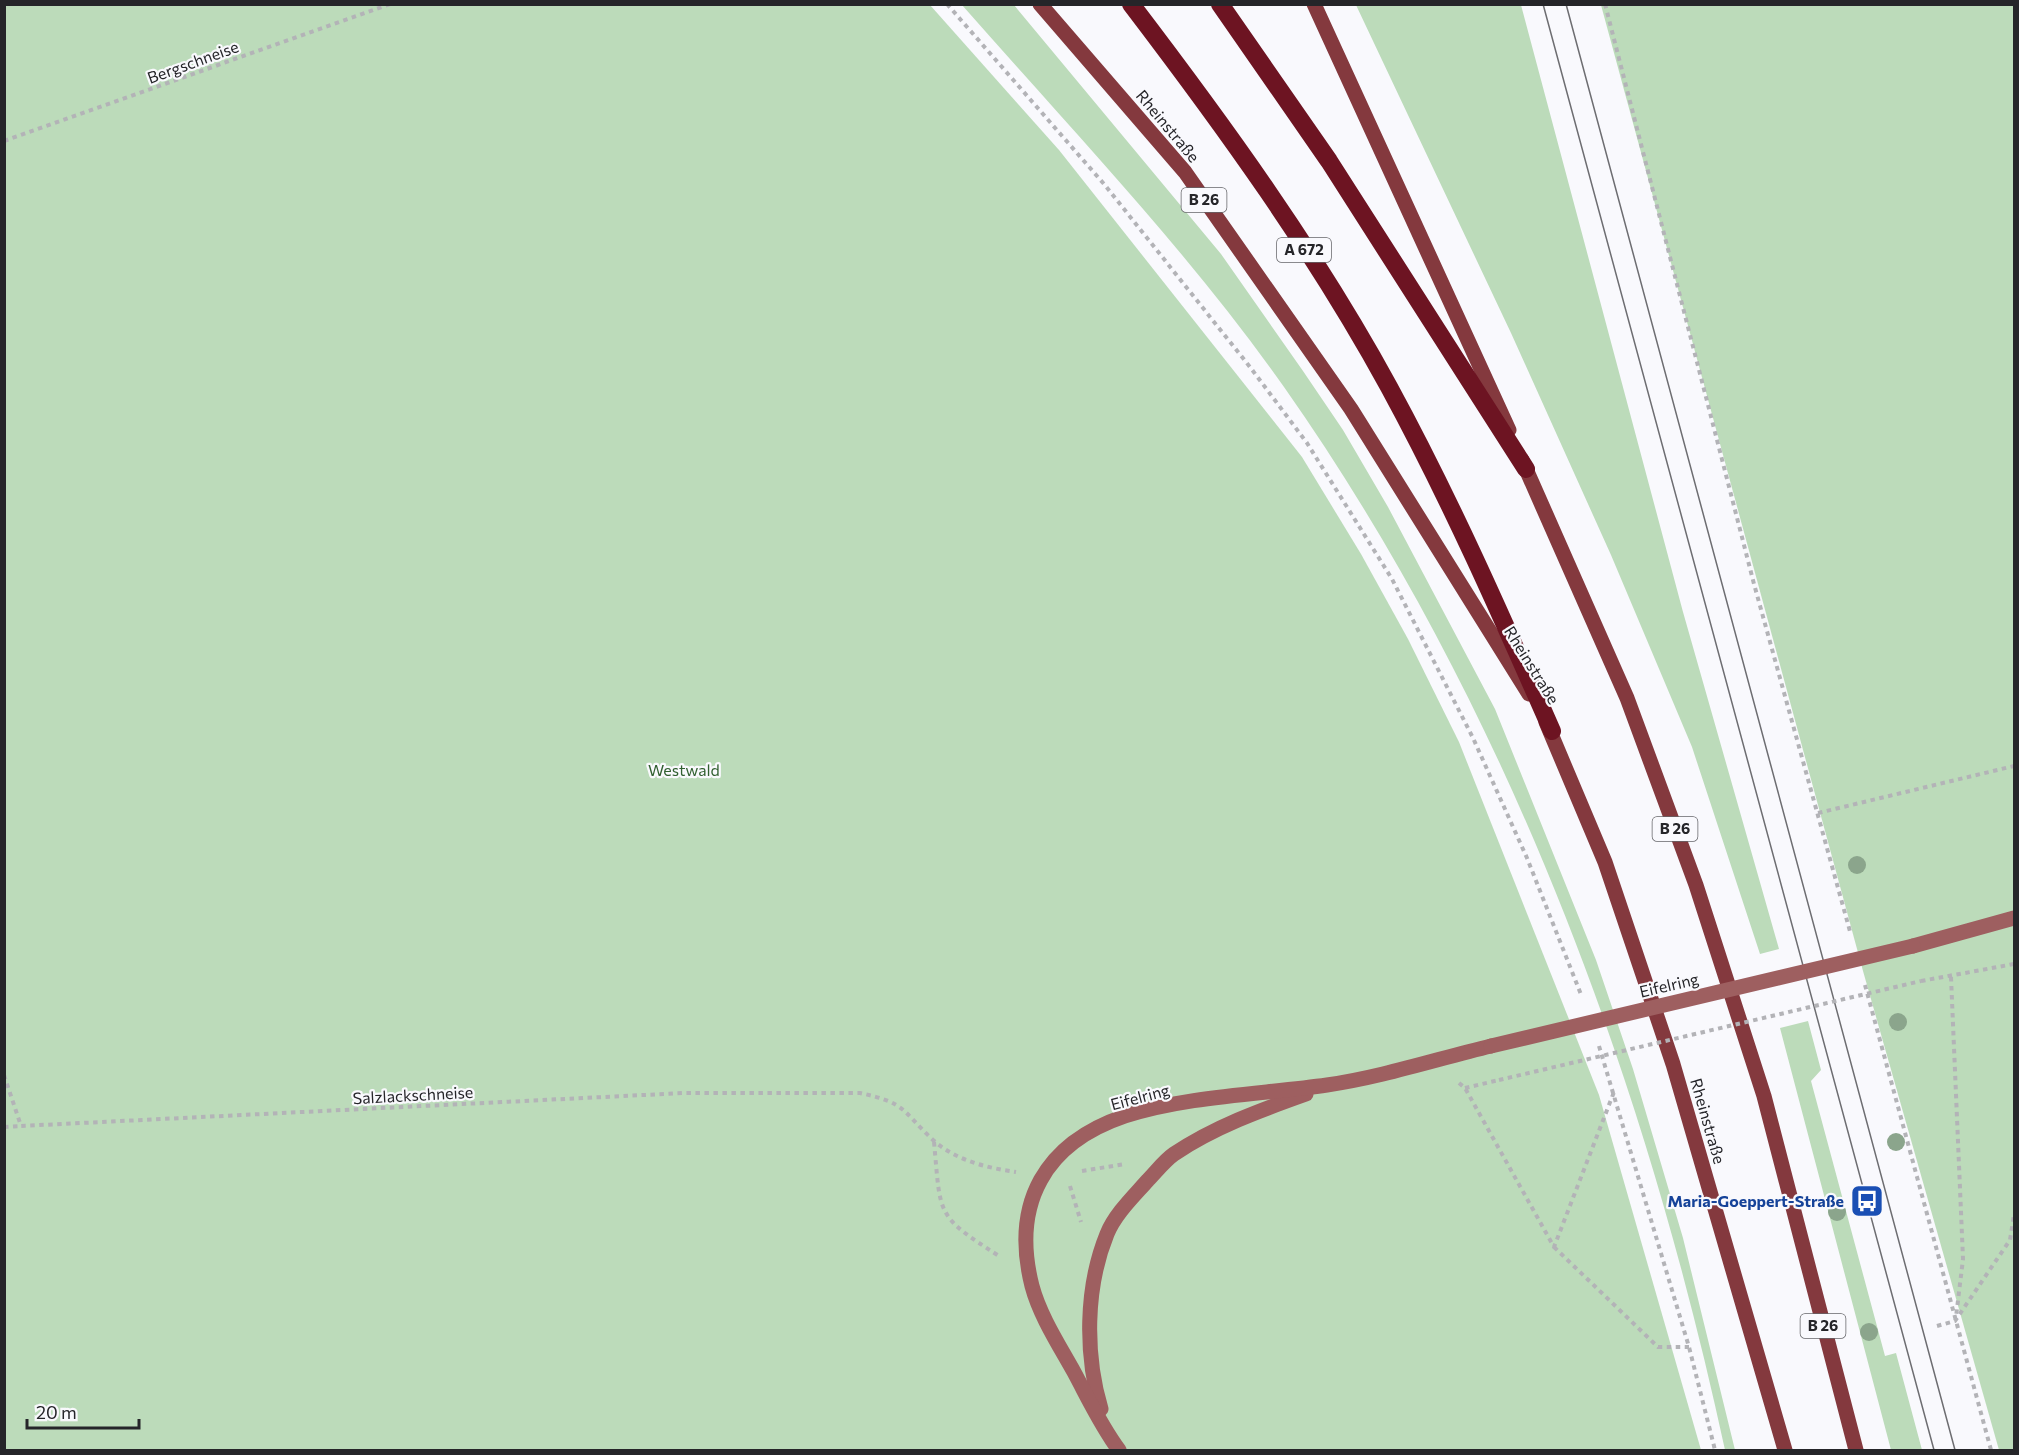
<svg xmlns="http://www.w3.org/2000/svg" width="2019" height="1455" viewBox="0 0 2019 1455" font-family="Commissioner,sans-serif">
  <style>
    .green { fill: #bcdbba }
    .lines { fill: none; stroke-linecap: round; stroke-linejoin: round }
    .path { stroke: #b3b3b7; stroke-width: 4; stroke-dasharray: 4.5 4.5; stroke-linecap: butt }
    .secondary { stroke: #9e5f60; stroke-width: 15 }
    .primary { stroke: #84393e; stroke-width: 15 }
    .highway { stroke: #6d1422; stroke-width: 18 }
    .tram { stroke: #6d6d71; stroke-width: 1.5 }
    .path-bridge { stroke: #b3b3b7; stroke-width: 4; stroke-dasharray: 4.5 4.5; stroke-linecap: butt }
    .secondary-bridge { stroke: #9e5f60; stroke-width: 15 }
    .tree { fill: #8ba58c }
    .labels { text-anchor: middle; stroke-width: 4.5; stroke-linejoin: round; paint-order: stroke }
    .shield { fill: #f9f9fd; stroke: #656569; stroke-width: 1.5 }
    .shield-label { font-size: 15px; font-weight: bold; fill: #252529 }
    .street-label { font-size: 16px; fill: #252529; stroke: #f9f9fd }
    .park-label { font-size: 16px; fill: #316030; stroke: #f9f9fd }
    .transit-label { font-size: 16px; font-weight: bold; fill: #164399; stroke: #f9f9fd; text-anchor: end }
  </style>
  <rect width="100%" height="100%" fill="#f9f9fd"/>
  <g class="green">
    <path d="M4,5H930L1059,150L1302,457L1361,554L1408,639L1459,742L1599,1095L1701,1450H5Z"/>
    <path d="M962,5H1014L1221,254L1303,371L1343,430L1388,507L1495,709L1596,960L1633,1069L1683,1238L1735,1450H1725C1644,1075 1506,703 1284,387C1188,251 1072,130 962,5Z"/>
    <path d="M1356,5H1521L1683,612L1779,949L1760,954L1692,747L1611,555L1511,333Z"/>
    <path d="M1601,5H2014V1450H1999L1863,971Z"/>
    <path d="M1808,1021L1821,1070L1811,1081L1885,1356L1896,1353L1922,1450H1891L1780,1028Z"/>
  </g>
  <g class="lines">
    <g class="path">
      <path d="M947,4L1104,184L1250,367L1307,443L1392,579L1473,738L1527,858L1582,997"/>
      <path d="M1605,4L1754,584L1851,935"/>
      <path d="M4,141L390,4"/>
      <path d="M1818,813L2014,766"/>
      <path d="M1951,977L1963,1259L1956,1317"/>
      <path d="M1921,981L2014,964"/>
      <path d="M1865,985L1991,1450"/>
      <path d="M1599,1046L1689,1347L1715,1450"/>
      <path d="M4,1075L21,1126L684,1093H860C907,1103 902,1111 933,1140C955,1160 987,1168 1016,1172"/>
      <path d="M1459,1083L1465,1088L1554,1247L1614,1092"/>
      <path d="M1465,1088L1499,1080"/>
      <path d="M4,1127L21,1126"/>
      <path d="M934,1142C941,1216 935,1215 999,1256"/>
      <path d="M1082,1171L1125,1164"/>
      <path d="M1070,1186L1081,1222"/>
      <path d="M1554,1247L1658,1347H1689"/>
      <path d="M1937,1326L1955,1321L2010,1240L2014,1215"/>
    </g>
    <g class="secondary">
      <path d="M1913,946L2014,918"/>
      <path d="M1101,1409C1085,1355 1085,1288 1107,1234C1115,1214 1134,1196 1148,1180C1156,1172 1164,1161 1174,1154C1214,1127 1261,1110 1306,1094"/>
      <path d="M1119,1450C1101,1426 1088,1398 1074,1372C1059,1345 1040,1316 1032,1286C1011,1203 1045,1143 1125,1116C1186,1096 1264,1094 1327,1085C1382,1077 1437,1059 1491,1046"/>
    </g>
    <g class="primary">
      <path d="M1040,4L1185,172L1351,409L1529,694"/>
      <path d="M1314,4L1509,430"/>
      <path d="M1522,460L1627,698L1696,885L1764,1096L1856,1450"/>
      <path d="M1546,722L1605,862L1673,1064L1785,1450"/>
    </g>
    <g class="highway">
      <path d="M1131,4C1224,126 1316,253 1389,387C1450,499 1501,615 1552,731"/>
      <path d="M1220,4L1329,161L1526,469"/>
    </g>
    <g class="tram">
      <path d="M1543,4L1934,1450"/>
      <path d="M1566,4L1955,1450"/>
    </g>
    <path class="path-bridge" d="M1499,1080L1921,981"/>
    <path class="secondary-bridge" d="M1491,1046L1913,946"/>
  </g>
  <g class="tree">
    <circle cx="1857" cy="865" r="9"/>
    <circle cx="1898" cy="1022" r="9"/>
    <circle cx="1896" cy="1142" r="9"/>
    <circle cx="1837" cy="1212" r="9"/>
    <circle cx="1869" cy="1332" r="9"/>
  </g>
  <defs>
    <g id="bus-square" transform="scale(1.725)"><rect x="-9" y="-9" width="18" height="18" rx="4" fill="#1a4fb4" stroke="#f9f9fd"/><path d="M-5-6H5V4H4V6H2V4H-2V6H-4V4H-5ZM-3.5-4V0h7V-4ZM-3.5 1.2v1.5H-2V1.2ZM2 1.2v1.5H3.5V1.2Z" fill="#fff"/></g>
  </defs>
  <g fill-rule="evenodd">
    <use href="#bus-square" x="1867" y="1201"/>
  </g>
  <g class="labels">
    <g class="shield">
      <rect x="1181.5" y="188" width="45" height="24" rx="4.5"/>
      <rect x="1277" y="238" width="54" height="24" rx="4.5"/>
      <rect x="1652.5" y="817" width="45" height="24" rx="4.5"/>
      <rect x="1800.5" y="1314" width="45" height="24" rx="4.5"/>
    </g>
    <g class="shield-label">
      <text x="1204" y="205">B 26</text>
      <text x="1304" y="255">A 672</text>
      <text x="1675" y="834">B 26</text>
      <text x="1823" y="1331">B 26</text>
    </g>
    <g class="street-label">
      <text transform="translate(193 62) rotate(-20)" y="6">Bergschneise</text>
      <text transform="translate(1168 126) rotate(50)" y="6">Rheinstraße</text>
      <text transform="translate(1532 665) rotate(58)" y="6">Rheinstraße</text>
      <text transform="translate(1669 985) rotate(-13)" y="6">Eifelring</text>
      <text transform="translate(413 1095) rotate(-3)" y="6">Salzlackschneise</text>
      <text transform="translate(1140 1097) rotate(-15)" y="6">Eifelring</text>
      <text transform="translate(1708 1121) rotate(74)" y="6">Rheinstraße</text>
    </g>
    <g class="park-label">
      <text x="684" y="776">Westwald</text>
    </g>
    <g class="transit-label">
      <text x="1844" y="1207">Maria-Goeppert-Straße</text>
    </g>
  </g>
  <rect width="2019" height="1455" fill="none" stroke="#252529" stroke-width="12"/>
  <path d="M27 1419v9h112v-9" fill="none" stroke="#252529" stroke-width="3"/>
  <text x="36" y="1419" font-size="18" fill="#252529" stroke="#f9f9fd" stroke-width="4.5" paint-order="stroke">20 m</text>
</svg>
